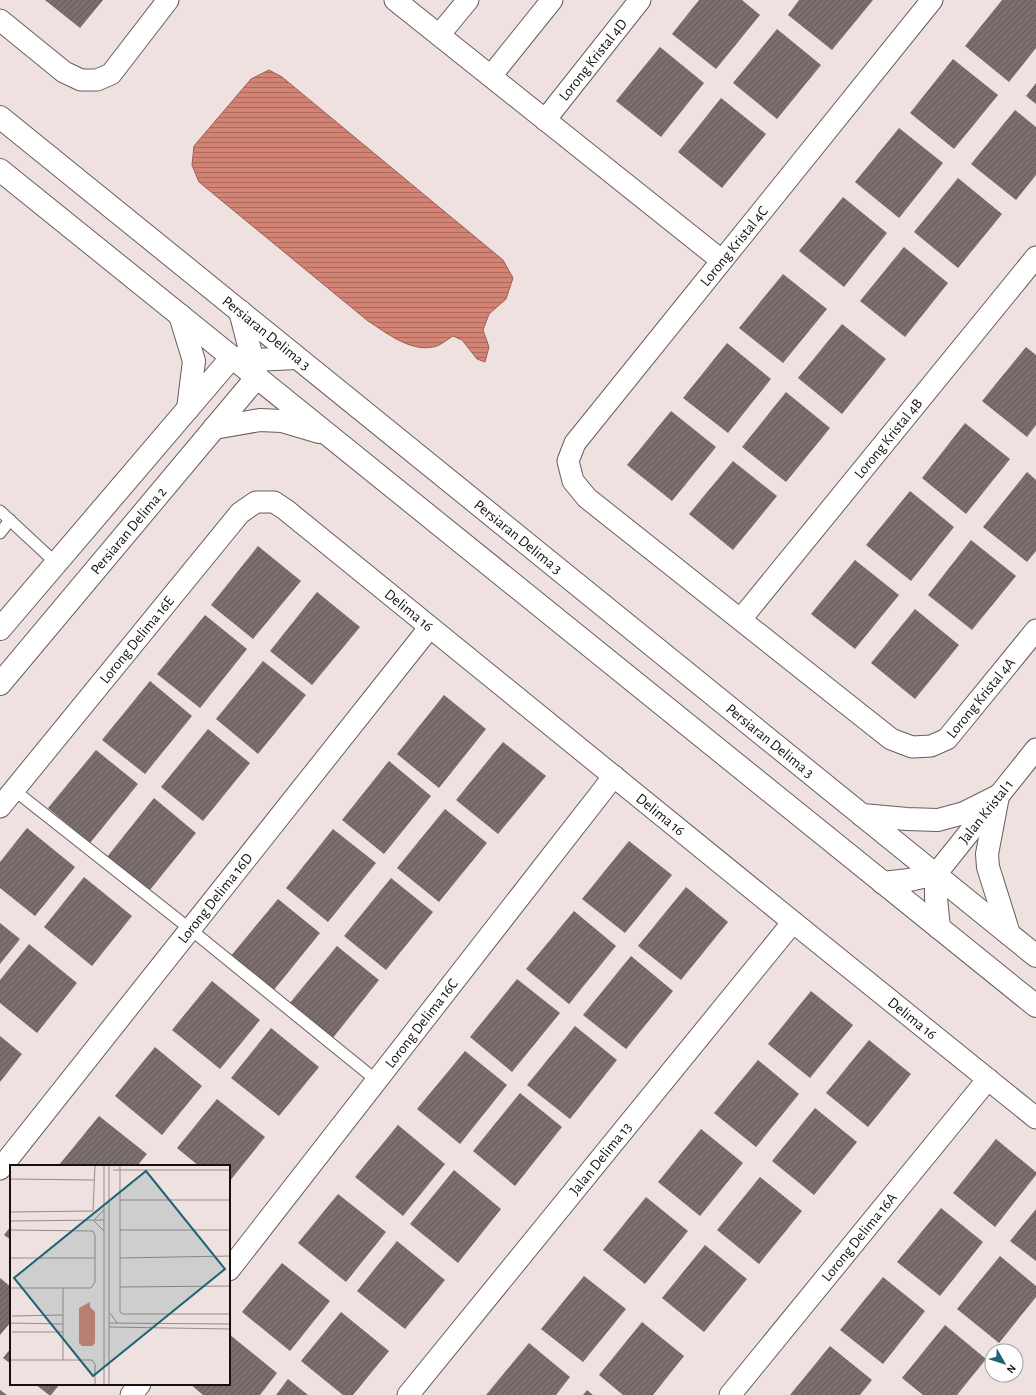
<svg xmlns="http://www.w3.org/2000/svg" width="1036" height="1395" viewBox="0 0 1036 1395" font-family="'Alegreya Sans',sans-serif">
  <style>
    .water { fill: url(#water-rules); stroke: #9a6056 }
    .building { fill: url(#building-hatch) }
    .lines { fill: none; stroke-linecap: round; stroke-linejoin: round }
    .service-casing { stroke: #695e5c; stroke-width: 13 }
    .minor-casing { stroke: #695e5c; stroke-width: 23 }
    .tertiary-casing { stroke: #695e5c; stroke-width: 24 }
    .service { stroke: #fff; stroke-width: 11 }
    .minor { stroke: #fff; stroke-width: 21 }
    .tertiary { stroke: #fff; stroke-width: 22 }
    .labels { text-anchor: middle; stroke-width: 3.5; stroke-linejoin: round; paint-order: stroke }
    .street-label { font-size: 15px; fill: #14100f; stroke: #fff }
    .inset-road { fill: none; stroke: #978d8c; stroke-width: 1 }
    .view { fill: #1d6573; fill-opacity: 0.15; stroke: #1d6573; stroke-width: 2 }
    .inset-edge { fill: none; stroke: #14100f; stroke-width: 2 }
  </style>
  <defs>
    <pattern id="water-rules" width="6" height="5" patternUnits="userSpaceOnUse"><rect width="6" height="5" fill="#d38374"/><path d="M0 2.5h6" fill="none" stroke="#aa6a5e"/></pattern>
    <pattern id="building-hatch" width="6" height="6" patternUnits="userSpaceOnUse"><rect width="6" height="6" fill="#7a6f6c"/><path d="M-1 1l2-2M0 6l6-6M5 7l2-2" fill="none" stroke="#635a57"/></pattern>
  </defs>
  <rect width="100%" height="100%" fill="#eee1df"/>
  <path class="water" d="M269,70L282,77L503,260L513,278L506,299L489,314L483,330L489,347L485,362L477,359L462,340L453,336C448,339 442,344 437,346C412,354 387,333 368,321L199,182L192,165L194,146L251,79Z"/>
  <g class="building">
    <path d="M45,0H103L80,28Z"/>
    <path d="M699,0H742L760,15L716,69L672,34Z"/>
    <path d="M799,0H873L832,50L788,15Z"/>
    <path d="M1002,0H1036V48L1009,82L965,46Z"/>
    <path d="M777,29L821,65L777,119L733,83Z"/>
    <path d="M660,47L704,83L661,137L616,101Z"/>
    <path d="M953,59L998,95L954,149L910,113Z"/>
    <path d="M1036,83V104L1026,96Z"/>
    <path d="M721,98L766,134L722,188L678,152Z"/>
    <path d="M1015,110L1036,127V175L1016,200L971,164Z"/>
    <path d="M899,128L943,163L899,218L855,182Z"/>
    <path d="M958,178L1002,214L958,268L914,232Z"/>
    <path d="M843,197L887,233L844,287L799,251Z"/>
    <path d="M904,247L948,283L905,337L860,301Z"/>
    <path d="M783,274L827,309L783,363L739,328Z"/>
    <path d="M842,324L886,359L842,414L798,378Z"/>
    <path d="M727,343L771,379L728,433L683,398Z"/>
    <path d="M1026,347L1036,355V425L1027,437L982,401Z"/>
    <path d="M786,392L830,428L786,482L742,447Z"/>
    <path d="M671,411L716,447L672,501L627,465Z"/>
    <path d="M965,423L1010,459L966,514L922,478Z"/>
    <path d="M733,461L777,496L733,550L689,514Z"/>
    <path d="M1027,472L1036,480V551L1027,562L983,527Z"/>
    <path d="M910,491L954,527L911,581L866,545Z"/>
    <path d="M971,540L1016,576L972,630L928,595Z"/>
    <path d="M258,546L301,581L253,639L211,605Z"/>
    <path d="M855,560L899,595L855,649L811,614Z"/>
    <path d="M317,592L360,627L312,685L270,651Z"/>
    <path d="M915,609L959,645L915,699L871,663Z"/>
    <path d="M205,615L247,649L200,708L157,674Z"/>
    <path d="M263,661L306,695L258,754L216,719Z"/>
    <path d="M150,681L192,716L145,774L102,740Z"/>
    <path d="M444,695L486,729L439,788L397,754Z"/>
    <path d="M208,729L250,763L203,821L161,787Z"/>
    <path d="M503,742L546,776L498,834L456,800Z"/>
    <path d="M96,750L138,784L90,843L48,808Z"/>
    <path d="M389,761L431,796L384,854L342,820Z"/>
    <path d="M154,798L196,833L149,891L107,857Z"/>
    <path d="M445,809L487,843L439,902L397,868Z"/>
    <path d="M27,828L75,867L35,916L0,888V862Z"/>
    <path d="M333,829L376,863L328,922L286,888Z"/>
    <path d="M629,841L672,875L625,933L582,899Z"/>
    <path d="M84,877L132,916L92,966L44,927Z"/>
    <path d="M391,878L433,912L386,970L344,936Z"/>
    <path d="M686,887L728,922L681,980L638,946Z"/>
    <path d="M278,899L320,933L273,991L230,957Z"/>
    <path d="M574,911L616,946L569,1004L526,969Z"/>
    <path d="M0,923L20,939L0,964Z"/>
    <path d="M29,944L77,983L37,1033L0,1003V980Z"/>
    <path d="M337,946L379,980L332,1039L289,1004Z"/>
    <path d="M631,956L673,991L626,1049L583,1015Z"/>
    <path d="M517,979L560,1013L512,1072L470,1037Z"/>
    <path d="M212,981L260,1020L220,1069L172,1030Z"/>
    <path d="M811,991L853,1025L810,1078L768,1044Z"/>
    <path d="M575,1026L617,1060L570,1119L527,1085Z"/>
    <path d="M271,1028L319,1067L279,1116L231,1078Z"/>
    <path d="M0,1036L22,1054L0,1082Z"/>
    <path d="M869,1040L911,1074L868,1127L826,1093Z"/>
    <path d="M155,1047L202,1086L162,1135L115,1096Z"/>
    <path d="M465,1051L507,1085L460,1144L417,1109Z"/>
    <path d="M758,1060L799,1094L756,1147L714,1113Z"/>
    <path d="M520,1093L562,1127L515,1186L473,1151Z"/>
    <path d="M217,1099L265,1137L229,1182V1166H199L177,1148Z"/>
    <path d="M815,1108L857,1142L814,1195L772,1161Z"/>
    <path d="M99,1116L147,1154L137,1166H60L59,1165Z"/>
    <path d="M398,1125L445,1164L403,1216L355,1177Z"/>
    <path d="M701,1129L743,1163L700,1216L658,1182Z"/>
    <path d="M996,1139L1036,1172V1175L995,1227L953,1193Z"/>
    <path d="M454,1170L501,1209L458,1263L410,1224Z"/>
    <path d="M760,1177L802,1211L759,1264L717,1230Z"/>
    <path d="M338,1194L386,1232L346,1282L298,1243Z"/>
    <path d="M646,1197L688,1231L645,1284L603,1250Z"/>
    <path d="M941,1208L983,1242L940,1296L897,1262Z"/>
    <path d="M1036,1209V1261L1010,1241Z"/>
    <path d="M11,1226V1240L4,1235Z"/>
    <path d="M397,1241L445,1280L405,1329L357,1291Z"/>
    <path d="M705,1245L747,1279L704,1332L662,1298Z"/>
    <path d="M1000,1256L1036,1286V1297L999,1343L957,1309Z"/>
    <path d="M282,1263L330,1301L290,1351L242,1312Z"/>
    <path d="M584,1276L626,1309L583,1362L541,1329Z"/>
    <path d="M883,1277L925,1311L883,1364L840,1330Z"/>
    <path d="M0,1278L11,1287V1322L0,1335Z"/>
    <path d="M341,1312L389,1351L353,1395H343L301,1361Z"/>
    <path d="M642,1322L684,1356L653,1395H623L599,1375Z"/>
    <path d="M945,1325L986,1359L957,1395H923L902,1378Z"/>
    <path d="M229,1334L277,1373L260,1395H203L190,1384H229Z"/>
    <path d="M529,1343L570,1377L556,1395H486Z"/>
    <path d="M830,1346L872,1380L860,1395H790Z"/>
    <path d="M11,1348V1364L3,1358Z"/>
    <path d="M288,1379L308,1395H276Z"/>
    <path d="M35,1384H60L51,1395H49Z"/>
    <path d="M0,1390L7,1395H0Z"/>
    <path d="M587,1390L593,1395H583Z"/>
  </g>
  <g class="lines">
    <g class="service-casing">
      <g id="service">
        <path d="M0,511L56,563"/>
        <path d="M0,533L10,520"/>
        <path d="M14,790L190,929L376,1080"/>
      </g>
    </g>
    <g class="minor-casing">
      <g id="minor">
        <path d="M395,0L721,260"/>
        <path id="s1" d="M932,0L575,443L568,461L573,481L587,498L891,739L912,747L931,746L947,739L1036,630"/>
        <path d="M0,20L64,72L81,80H97L111,74L168,0"/>
        <path d="M439,35L468,0"/>
        <path d="M491,76L552,0"/>
        <path id="s2" d="M545,120L640,0"/>
        <path id="s3" d="M741,619L1036,257"/>
        <path id="s4" d="M0,807L240,513L256,502H274L286,510L793,922L1036,1118"/>
        <path id="s5" d="M936,874L1036,749"/>
        <path id="s6" d="M0,1169L430,627"/>
        <path id="s7" d="M229,1270L614,776"/>
        <path d="M131,1395L140,1384"/>
        <path id="s8" d="M408,1395L793,922"/>
        <path id="s9" d="M730,1395L988,1079"/>
      </g>
    </g>
    <g class="tertiary-casing">
      <g id="tertiary">
        <path id="s10" d="M0,117L1036,956"/>
        <path d="M0,170L1036,1006"/>
        <path d="M240,311L257,377"/>
        <path d="M180,315L194,361L188,409"/>
        <path d="M238,358L252,360L297,358"/>
        <path d="M214,428L260,420L282,421L319,432"/>
        <path d="M0,629L232,357"/>
        <path id="s11" d="M0,684L257,377"/>
        <path d="M998,796L987,854L988,867L1009,934"/>
        <path d="M862,815L907,819L938,820L964,813L998,796"/>
        <path d="M936,874V898L939,928"/>
        <path d="M883,883L909,880L936,874"/>
      </g>
    </g>
    <use href="#service" class="service"/>
    <use href="#minor" class="minor"/>
    <use href="#tertiary" class="tertiary"/>
  </g>
  <g class="labels">
    <g class="street-label">
      <text dy="5" stroke="none"><textPath href="#s2" startOffset="77">Lorong Kristal 4D</textPath></text>
      <text transform="translate(734 246) rotate(-51)" y="5">Lorong Kristal 4C</text>
      <text dy="5" stroke="none"><textPath href="#s10" startOffset="343">Persiaran Delima 3</textPath></text>
      <text dy="5" stroke="none"><textPath href="#s3" startOffset="233">Lorong Kristal 4B</textPath></text>
      <text dy="5" stroke="none"><textPath href="#s11" startOffset="200">Persiaran Delima 2</textPath></text>
      <text dy="5" stroke="none"><textPath href="#s10" startOffset="667">Persiaran Delima 3</textPath></text>
      <text dy="5" stroke="none"><textPath href="#s4" startOffset="590">Delima 16</textPath></text>
      <text dy="5" stroke="none"><textPath href="#s4" startOffset="216">Lorong Delima 16E</textPath></text>
      <text dy="5" stroke="none"><textPath href="#s1" startOffset="1131">Lorong Kristal 4A</textPath></text>
      <text dy="5" stroke="none"><textPath href="#s10" startOffset="991">Persiaran Delima 3</textPath></text>
      <text dy="5" stroke="none"><textPath href="#s5" startOffset="80">Jalan Kristal 1</textPath></text>
      <text dy="5" stroke="none"><textPath href="#s4" startOffset="914">Delima 16</textPath></text>
      <text dy="5" stroke="none"><textPath href="#s6" startOffset="346">Lorong Delima 16D</textPath></text>
      <text dy="5" stroke="none"><textPath href="#s4" startOffset="1238">Delima 16</textPath></text>
      <text dy="5" stroke="none"><textPath href="#s7" startOffset="313">Lorong Delima 16C</textPath></text>
      <text dy="5" stroke="none"><textPath href="#s8" startOffset="305">Jalan Delima 13</textPath></text>
      <text dy="5" stroke="none"><textPath href="#s9" startOffset="204">Lorong Delima 16A</textPath></text>
    </g>
  </g>
  <g transform="translate(10 1165)">
    <rect width="220" height="220" fill="#eee1df"/>
    <path d="M80,137V142L85,147V178L82,181H72L69,178V143Z" fill="#d38374"/>
    <path class="inset-road" d="M94,1V219M99,1V219M110,1V147L113,149H220M103,5H220M0,14L85,15M110,35H220M1,47L83,46L85,1M84,55L94,45M0,56L94,55M84,56L94,66M0,65L83,66L85,70V117L81,123H0M110,65H220M0,93H85M110,93L220,91M110,122L220,121M53,123V195M100,148L107,158M2,151L53,150M0,158L53,159M99,158L220,159M99,162L220,164M2,167H53M0,195H82L85,199V219"/>
    <path class="view" d="M136,6L215,104L83,211L4,113Z"/>
    <rect width="220" height="220" class="inset-edge"/>
  </g>
  <g transform="translate(1004 1363) rotate(129)"><circle r="19" fill="#ffffff" stroke="#a19f9f"/>
  <path d="M0-3L7 15L0 10L-7 15Z" fill="#1d6573"/>
  <text y="-6" font-size="11" font-weight="bold" text-anchor="middle" fill="#14100f">N</text>
  </g>
</svg>
